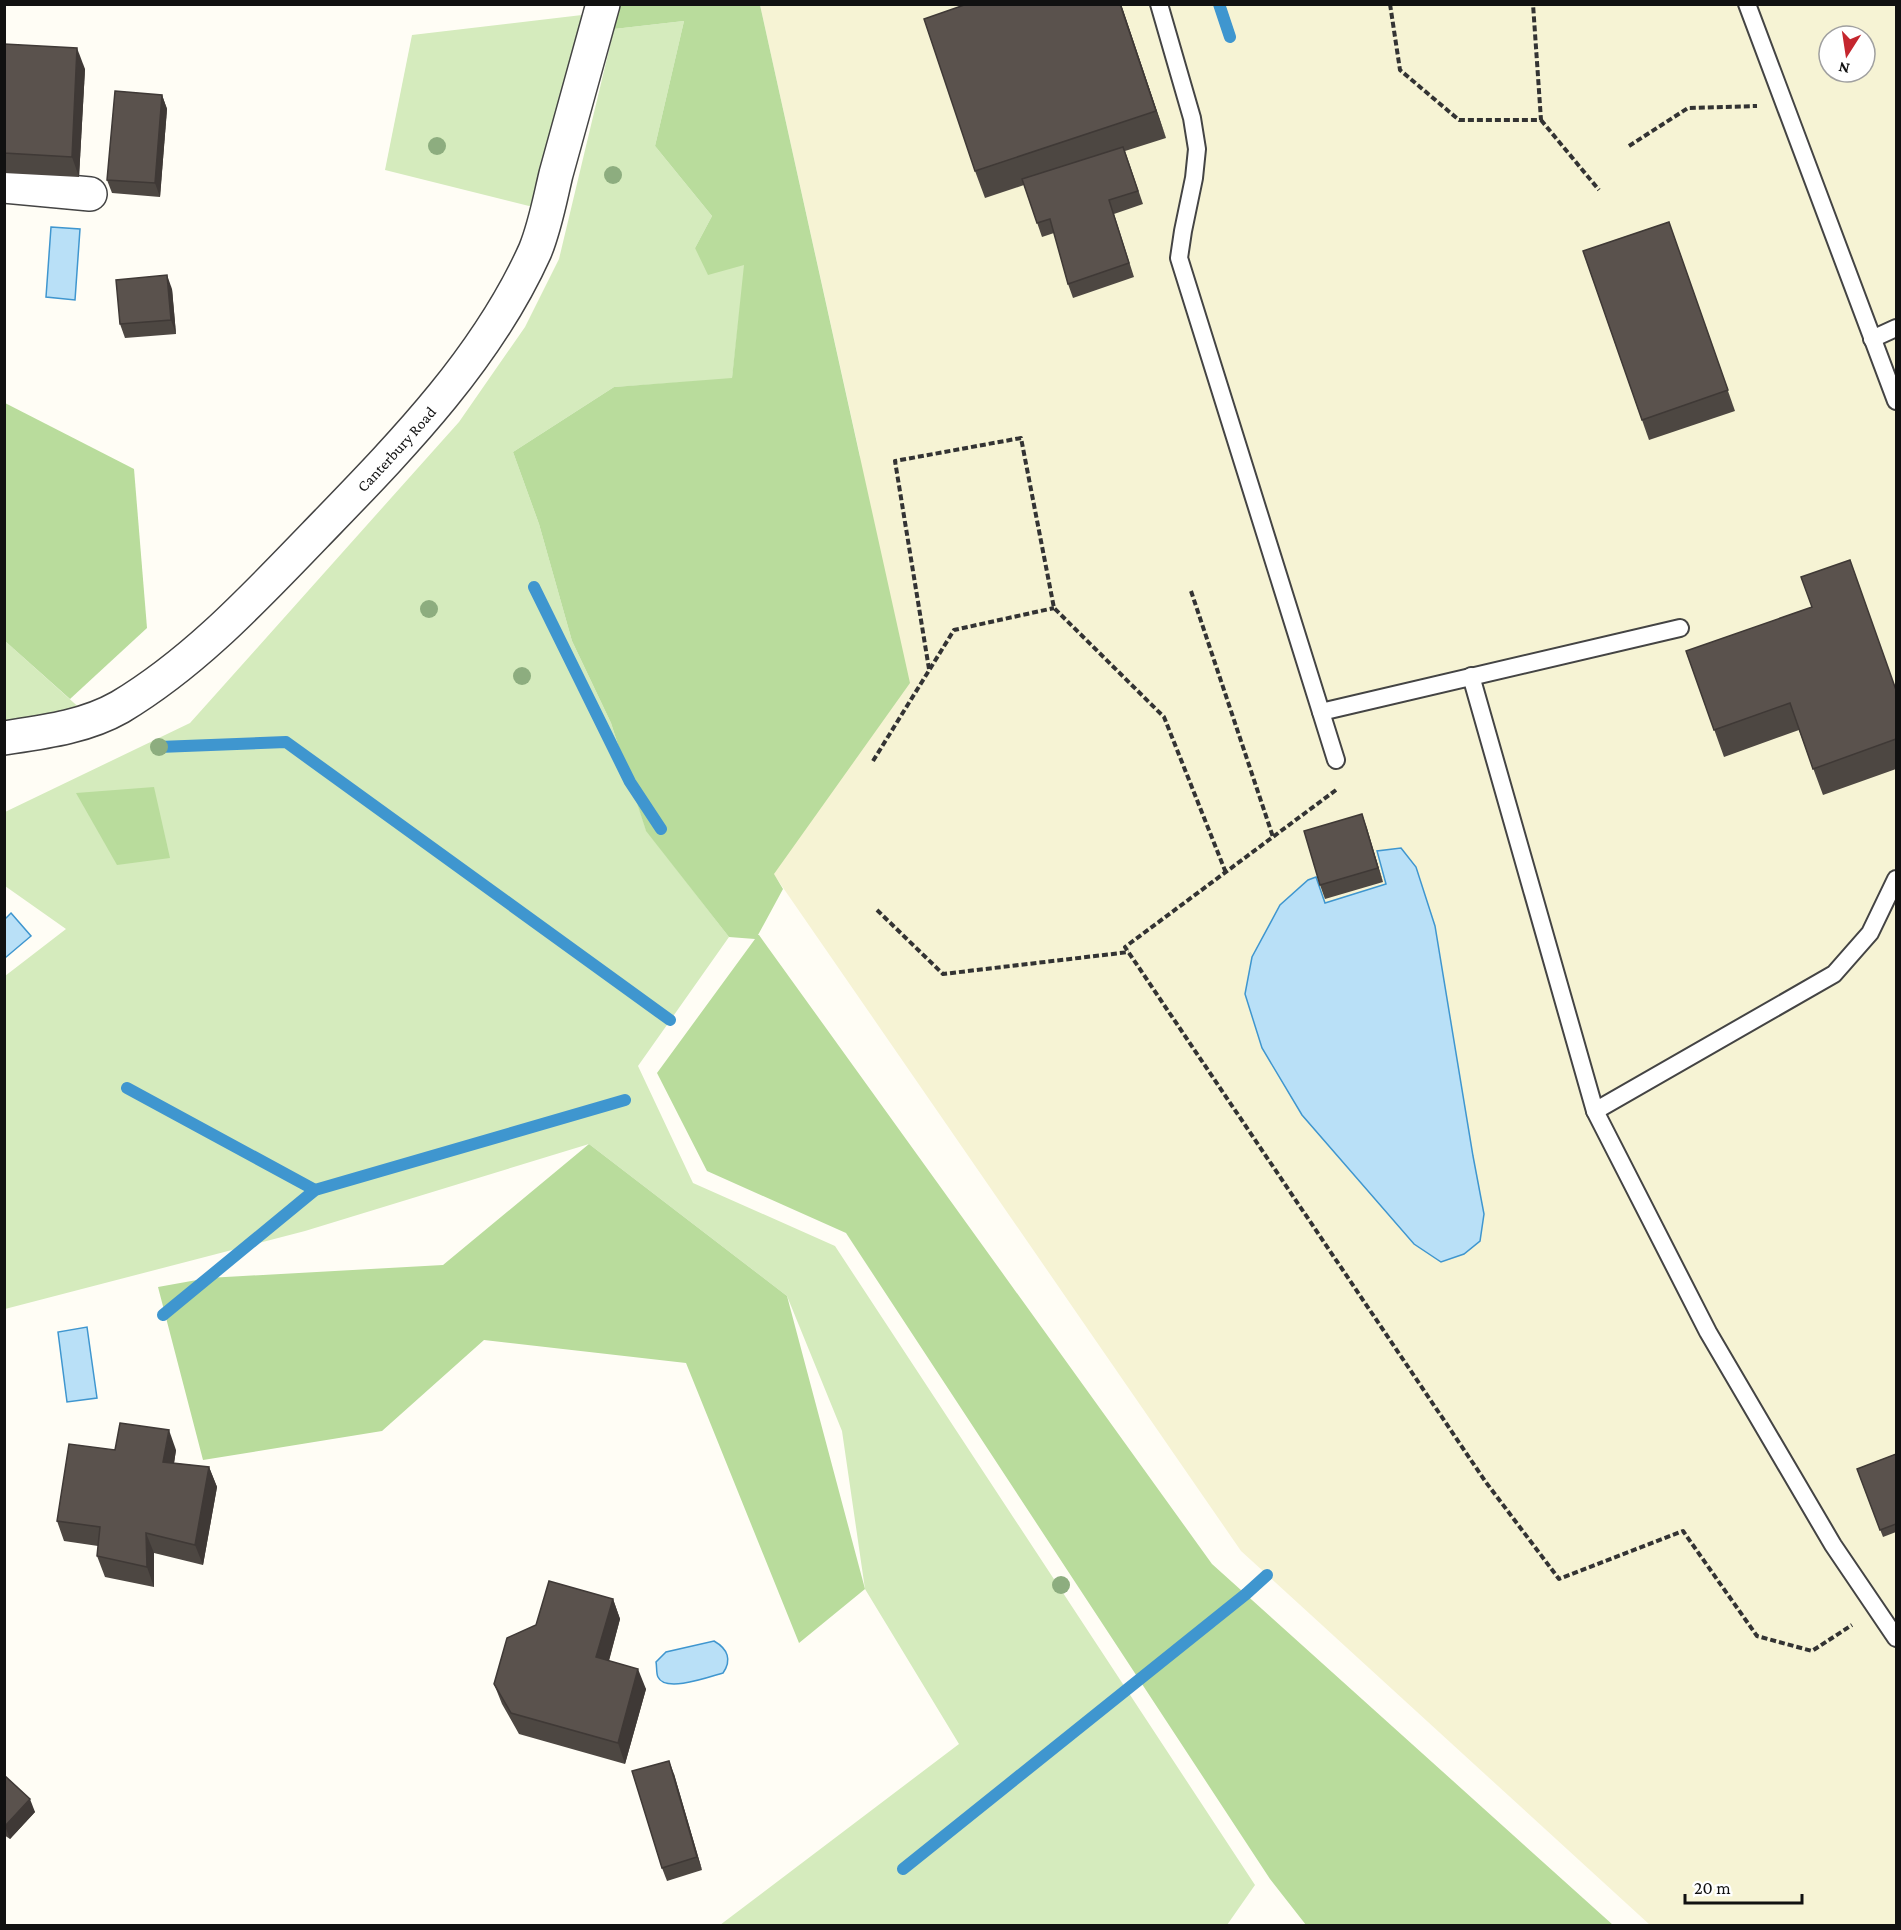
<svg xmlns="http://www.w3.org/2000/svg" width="1901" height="1930" viewBox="0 0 1901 1930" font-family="'Crimson Pro',serif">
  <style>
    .farmland { fill: #f6f3d4; fill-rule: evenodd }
    .green { fill: #d5ebbd }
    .forest { fill: #b9dc9c }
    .water { fill: #b9e0f7; stroke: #3f96cf; stroke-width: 1.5 }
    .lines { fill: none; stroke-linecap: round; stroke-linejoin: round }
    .stream { stroke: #3f96cf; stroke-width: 12 }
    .service-casing { stroke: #444; stroke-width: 20 }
    .minor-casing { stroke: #444; stroke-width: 36 }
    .path { stroke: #333; stroke-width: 4; stroke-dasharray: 6 3; stroke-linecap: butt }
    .service { stroke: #fff; stroke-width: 16 }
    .minor { stroke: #fff; stroke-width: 33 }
    .tree { fill: #8dad7f }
    .wall { fill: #4d4742 }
    .shaded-wall { fill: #3f3936 }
    .building { fill: #5a524d; stroke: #3f3936; stroke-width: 1.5 }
    .labels { text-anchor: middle; stroke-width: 6; stroke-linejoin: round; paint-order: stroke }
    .street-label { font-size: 16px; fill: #111; stroke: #fff }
  </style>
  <rect width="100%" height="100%" fill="#fffdf5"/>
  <path class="farmland" d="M760,5H1896V1925H1650L1241,1551L570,579L860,456ZM1829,36H1865V72H1829Z"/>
  <g class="green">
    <path d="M582,15L533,207L385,170L412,35Z"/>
    <path d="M684,21L655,146L712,216L695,248L745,265L732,379L614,387L513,452L539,524L572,641L611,723L646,830L729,937L638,1066L693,1183L835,1246L1255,1885L1227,1925H720L959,1744L865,1589L842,1431L787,1296L589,1144L305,1231L5,1309V976L66,929L5,886V812L190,723L459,422L525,327L559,259L614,29Z"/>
    <path d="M5,641L93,720L5,755Z"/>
  </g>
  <g class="forest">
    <path d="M617,5H760L910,683L774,874L783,889L758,935H759L1212,1564L1613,1925H1306L1270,1879L846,1233L707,1171L657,1073L755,939L729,937L646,831L611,723L572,641L539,524L513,452L614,387L732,378L744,265L708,275L695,248L712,216L655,146L684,21L614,29Z"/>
    <path d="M5,403L134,469L147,628L70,699L5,641Z"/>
    <path d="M154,787L170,858L117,865L76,793Z"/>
    <path d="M589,1144L787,1296L865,1589L799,1643L686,1363L484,1340L382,1431L203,1460L158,1287L208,1278L443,1265Z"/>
  </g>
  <g class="water">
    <path d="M51,227L80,229L75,300L46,297Z"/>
    <path d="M1401,848L1416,867L1435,926L1473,1156L1484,1214L1480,1241L1464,1254L1441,1262L1414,1244L1302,1115L1262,1048L1245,994L1252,957L1280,905L1308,880L1316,877L1325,903L1386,884L1377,851Z"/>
    <path d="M11,913L31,936L5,958V919Z"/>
    <path d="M87,1327L97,1398L67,1402L58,1332Z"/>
    <path d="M714,1641C728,1649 732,1660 723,1673C709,1677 665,1693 658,1677C656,1673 657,1666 656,1662L666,1652Z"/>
  </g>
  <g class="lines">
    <g class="stream">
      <path d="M1219,4L1230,37"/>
      <path d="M534,587L630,782L661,829"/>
      <path d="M159,747L286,742L670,1020"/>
      <path d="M127,1088L315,1190"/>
      <path d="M163,1315L315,1190L625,1100"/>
      <path d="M903,1869L1246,1594L1267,1575"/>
    </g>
    <g class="service-casing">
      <g id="service">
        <path d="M1159,4L1192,118L1197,149L1194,178L1183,231L1179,258L1336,760"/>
        <path d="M1747,4L1896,401"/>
        <path d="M1872,339L1896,328"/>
        <path d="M1471,676L1595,1111L1708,1332L1833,1545L1896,1638"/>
        <path d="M1321,712L1680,628"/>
        <path d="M1595,1111L1834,974L1870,933L1896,879"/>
      </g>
    </g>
    <g class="minor-casing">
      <g id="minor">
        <path d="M4,186L90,194"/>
        <path id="s1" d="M4,738C44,732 85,727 120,707C195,662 255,597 315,535C398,449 485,362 535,251C545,227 550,199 556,174C572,117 587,61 603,4"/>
      </g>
    </g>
    <g class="path">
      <path d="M1390,4L1400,70L1459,120H1541L1533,4"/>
      <path d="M1541,120L1599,190"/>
      <path d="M1629,146L1688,108L1757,106"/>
      <path d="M1191,591L1273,837"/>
      <path d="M929,669L895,461L1021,438L1054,608L1164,717L1226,873"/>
      <path d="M873,761L954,630L1054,608"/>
      <path d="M1336,790L1125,947L1485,1481L1559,1579L1683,1531L1757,1636L1812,1651L1852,1625"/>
      <path d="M877,910L943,974L1129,952"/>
    </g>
    <use href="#service" class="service"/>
    <use href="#minor" class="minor"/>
  </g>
  <g class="tree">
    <circle cx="437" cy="146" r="9"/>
    <circle cx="613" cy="175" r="9"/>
    <circle cx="429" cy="609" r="9"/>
    <circle cx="522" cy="676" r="9"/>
    <circle cx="159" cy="747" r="9"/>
    <circle cx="1061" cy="1585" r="9"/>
  </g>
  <g class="wall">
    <path d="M1121,4L1166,138L1125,151L1143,204L1114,214L1134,277L1073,298L1068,284L1054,233L1042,237L1024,185L985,198L975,171Z"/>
    <path d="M4,44L85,69L79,177L4,173Z"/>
    <path d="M162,95L167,109L160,197L112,193L107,180Z"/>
    <path d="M1669,222L1735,411L1649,440L1583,251Z"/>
    <path d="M172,289L176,334L125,338L120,324Z"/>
    <path d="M1686,651L1896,690V769L1823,795L1799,730L1724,757Z"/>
    <path d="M1362,814L1383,882L1325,899L1320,885Z"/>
    <path d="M115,1450H176L174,1463L209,1467L217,1487L203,1565L154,1553V1587L105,1577L97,1556L98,1546L64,1541L57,1521Z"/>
    <path d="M1896,1454V1532L1883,1537L1857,1469Z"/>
    <path d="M613,1599L620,1619L609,1661L646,1689L625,1764L519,1734L502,1704L494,1684Z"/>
    <path d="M674,1774L702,1870L667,1881L662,1868Z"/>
    <path d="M4,1775L35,1812L10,1839L4,1835Z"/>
  </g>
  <g class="shaded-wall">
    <path d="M1120,4H1121L1166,138L1156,111Z"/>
    <path d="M77,48L85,69L79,177L72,157Z"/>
    <path d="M162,95L167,109L160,197L155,183Z"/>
    <path d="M167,275L172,289L176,334L171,320Z"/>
    <path d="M1362,814L1367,828L1383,882L1378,868Z"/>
    <path d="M169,1430L176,1450L171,1483L163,1462Z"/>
    <path d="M209,1467L217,1487L203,1565L195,1545Z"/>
    <path d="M146,1533L154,1553V1587L147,1567Z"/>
    <path d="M613,1599L620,1619L604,1678L596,1657Z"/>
    <path d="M638,1669L646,1689L625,1764L618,1743Z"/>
    <path d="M669,1761L674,1774L702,1870L697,1857Z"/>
    <path d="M30,1799L35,1812L10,1839L5,1826Z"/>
  </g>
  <g class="building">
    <path d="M967,4H1120L1156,111L975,171L924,19Z"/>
    <path d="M4,44L77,48L72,157L4,153Z"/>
    <path d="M115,91L162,95L155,183L107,180Z"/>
    <path d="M1123,147L1138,191L1109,200L1129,263L1068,284L1050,219L1037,223L1022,179Z"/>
    <path d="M1669,222L1728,390L1642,420L1583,251Z"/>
    <path d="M167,275L171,320L120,324L116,280Z"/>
    <path d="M1850,560L1896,690V739L1813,769L1790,703L1714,730L1686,651L1812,607L1801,577Z"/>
    <path d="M1362,814L1378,868L1320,885L1304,831Z"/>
    <path d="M120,1423L169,1430L163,1462L209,1467L195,1545L146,1533L147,1567L97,1556L100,1527L57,1521L69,1444L115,1450Z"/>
    <path d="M1896,1454V1524L1880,1530L1857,1469Z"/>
    <path d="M549,1581L613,1599L596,1657L638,1669L618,1743L511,1713L494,1684L507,1638L536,1625Z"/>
    <path d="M669,1761L697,1857L662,1868L632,1771Z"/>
    <path d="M4,1775L30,1799L5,1826L4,1825Z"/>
  </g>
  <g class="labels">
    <g class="street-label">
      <text dy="6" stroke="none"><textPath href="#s1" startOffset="500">Canterbury Road</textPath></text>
    </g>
  </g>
  <rect width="1901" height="1930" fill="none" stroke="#111111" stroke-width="12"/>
  <g transform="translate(1847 54) rotate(192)"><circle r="28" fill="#ffffff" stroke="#a0a0a0" stroke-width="1.5"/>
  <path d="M0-4.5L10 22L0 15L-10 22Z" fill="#c4262e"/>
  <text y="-9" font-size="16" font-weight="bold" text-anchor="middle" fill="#111111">N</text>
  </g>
  <path d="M1685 1894v9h117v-9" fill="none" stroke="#111111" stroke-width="3"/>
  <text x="1694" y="1894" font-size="18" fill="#111111" stroke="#ffffff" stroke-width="4.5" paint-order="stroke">20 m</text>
</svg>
